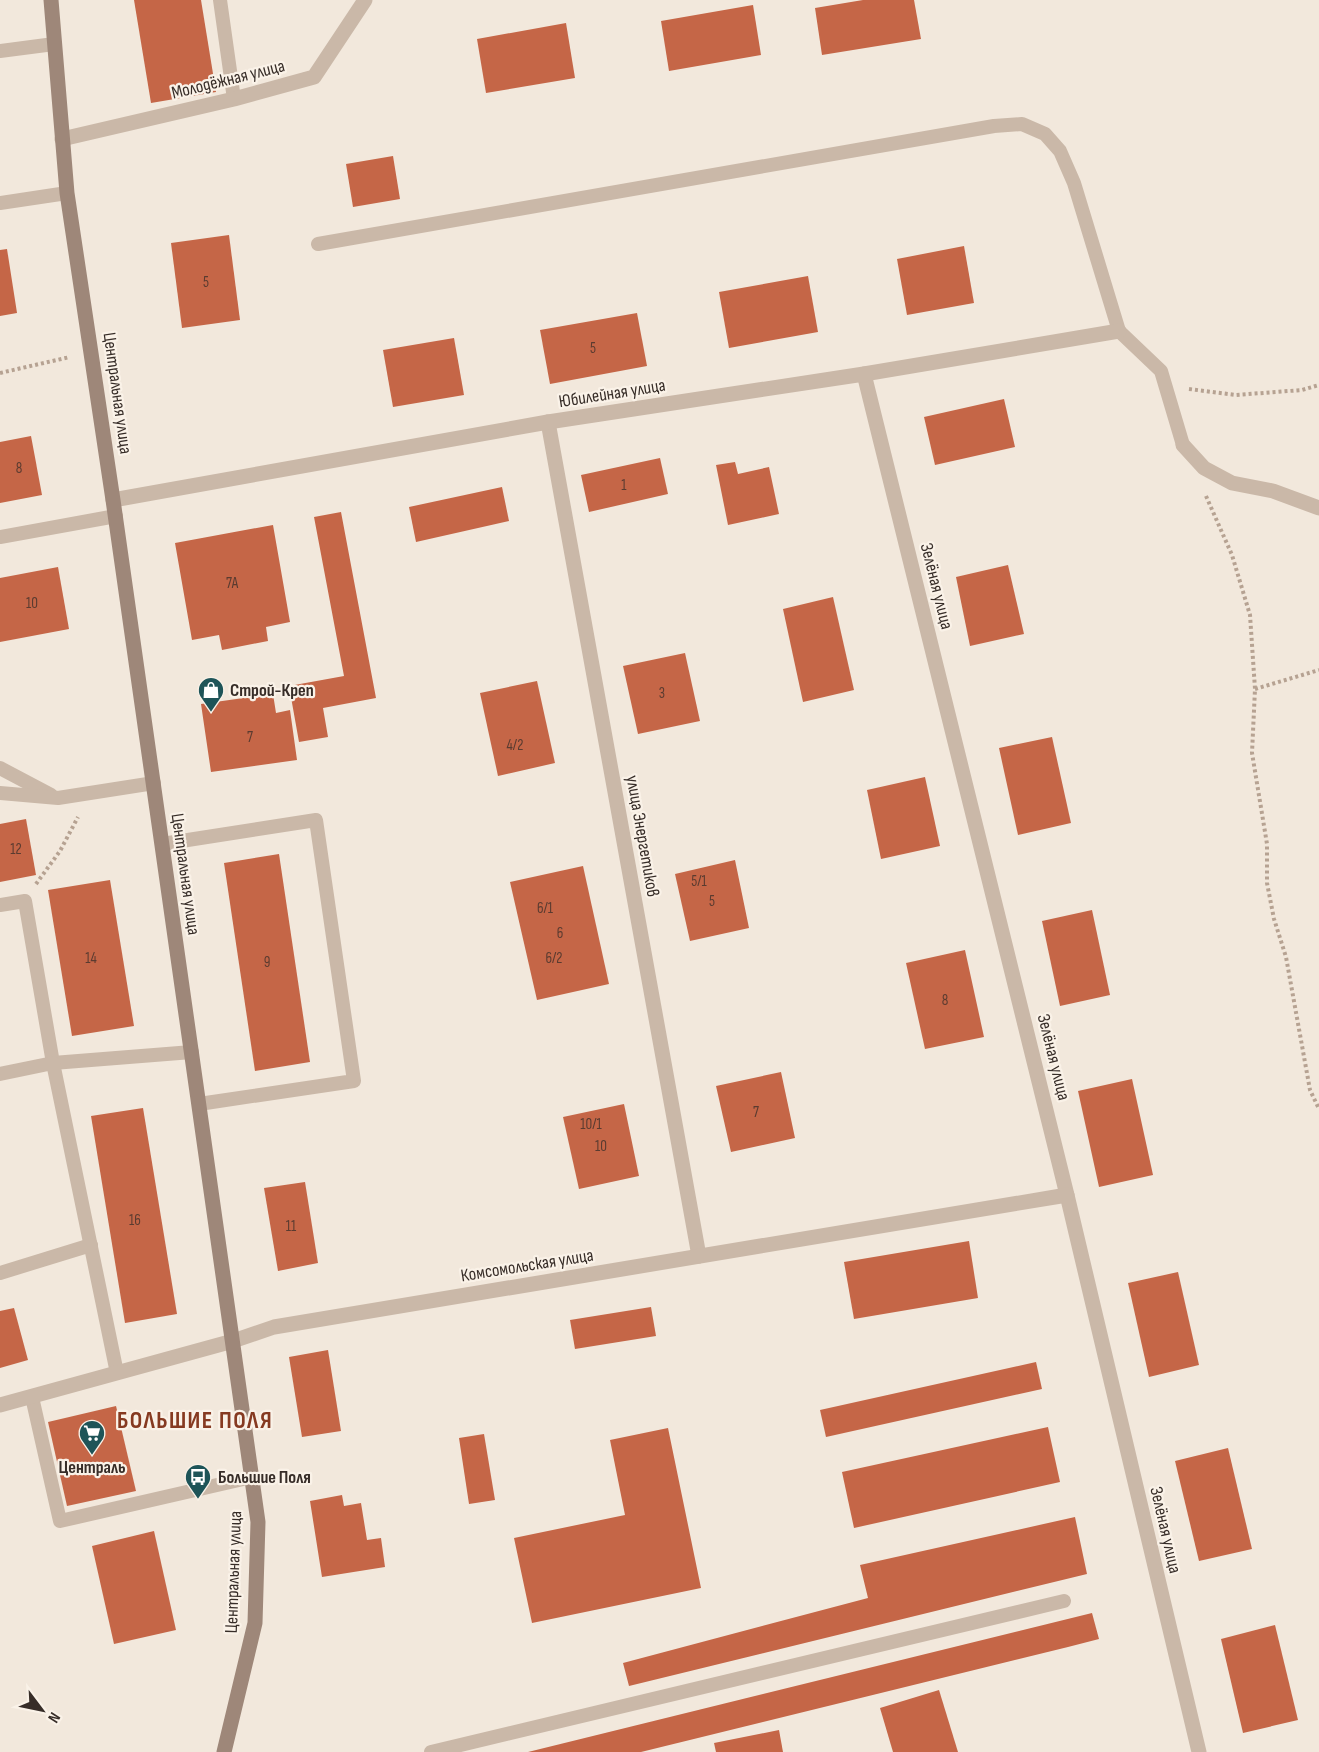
<svg xmlns="http://www.w3.org/2000/svg" width="1319" height="1752" viewBox="0 0 1319 1752" font-family="'Sofia Sans Condensed',sans-serif">
  <style>
    .building { fill: #c56647 }
    .lines { fill: none; stroke-linecap: round; stroke-linejoin: round }
    .path { stroke: #b6a292; stroke-width: 4; stroke-dasharray: 3 3; stroke-linecap: butt }
    .lane { stroke: #cab8a8; stroke-width: 14 }
    .street { stroke: #cab8a8; stroke-width: 15 }
    .secondary { stroke: #9e8779; stroke-width: 15 }
    .labels { text-anchor: middle; stroke-width: 4.5; stroke-linejoin: round; paint-order: stroke }
    .number-label { font-size: 15px; fill: #5a3b30 }
    .street-label { font-size: 18px; fill: #372d28; stroke: #faf2e8 }
    .poi-label { font-size: 18px; font-weight: bold; fill: #372d28; stroke: #faf2e8; text-anchor: start }
    .district-label { font-size: 24px; font-weight: bold; letter-spacing: 1.5px; fill: #863a21; stroke: #faf2e8 }
  </style>
  <rect width="100%" height="100%" fill="#f2e8dc"/>
  <g class="building">
    <path d="M134,0H201L216,92L151,103Z"/>
    <path d="M863,0H914L921,39L822,55L815,8Z"/>
    <path d="M753,5L761,55L669,71L661,21Z"/>
    <path d="M566,23L575,78L486,93L477,39Z"/>
    <path d="M393,156L400,199L353,207L346,164Z"/>
    <path d="M229,235L240,320L182,328L171,243Z"/>
    <path d="M964,246L974,303L907,315L897,259Z"/>
    <path d="M7,249L17,313L0,316V250Z"/>
    <path d="M808,276L818,332L729,348L719,292Z"/>
    <path d="M637,313L647,366L550,384L540,330Z"/>
    <path d="M454,338L464,395L393,407L383,350Z"/>
    <path d="M1004,399L1015,447L935,465L924,417Z"/>
    <path d="M31,436L42,495L0,503V442Z"/>
    <path d="M660,458L668,494L589,512L581,475Z"/>
    <path d="M735,462L738,474L769,467L779,514L728,525L716,465Z"/>
    <path d="M502,487L509,521L416,542L409,507Z"/>
    <path d="M341,512L376,698L323,708L328,737L299,742L289,686L344,676L314,517Z"/>
    <path d="M273,525L290,622L266,627L268,641L222,650L219,635L192,640L175,543Z"/>
    <path d="M1008,565L1024,634L970,646L956,577Z"/>
    <path d="M58,567L69,629L0,642V578Z"/>
    <path d="M833,597L854,690L803,702L783,609Z"/>
    <path d="M685,653L700,721L638,734L623,666Z"/>
    <path d="M537,681L555,763L498,776L480,693Z"/>
    <path d="M273,694L276,713L290,710L297,760L211,772L201,704Z"/>
    <path d="M1052,737L1071,823L1018,835L999,748Z"/>
    <path d="M925,777L940,846L881,859L867,790Z"/>
    <path d="M26,819L36,875L0,882V824Z"/>
    <path d="M279,854L310,1062L255,1071L224,863Z"/>
    <path d="M735,860L749,928L690,941L675,874Z"/>
    <path d="M583,866L609,984L537,1000L510,882Z"/>
    <path d="M110,880L134,1026L72,1036L48,890Z"/>
    <path d="M1092,910L1110,995L1060,1006L1042,921Z"/>
    <path d="M965,950L984,1037L925,1049L906,963Z"/>
    <path d="M781,1072L795,1138L731,1152L716,1086Z"/>
    <path d="M1132,1079L1153,1175L1099,1187L1078,1091Z"/>
    <path d="M624,1104L639,1176L579,1189L563,1117Z"/>
    <path d="M143,1108L177,1314L125,1323L91,1116Z"/>
    <path d="M305,1182L318,1263L278,1271L264,1188Z"/>
    <path d="M969,1241L978,1298L854,1319L844,1262Z"/>
    <path d="M1178,1272L1199,1365L1149,1377L1128,1283Z"/>
    <path d="M651,1307L656,1336L575,1349L570,1320Z"/>
    <path d="M14,1308L28,1360L0,1368V1311Z"/>
    <path d="M328,1350L341,1431L302,1437L289,1357Z"/>
    <path d="M1036,1362L1042,1389L826,1437L820,1410Z"/>
    <path d="M116,1406L136,1491L67,1506L48,1422Z"/>
    <path d="M1048,1427L1060,1482L854,1528L842,1472Z"/>
    <path d="M668,1428L701,1588L532,1623L514,1538L625,1515L610,1440Z"/>
    <path d="M484,1434L495,1500L469,1504L459,1438Z"/>
    <path d="M1228,1448L1252,1549L1199,1561L1175,1461Z"/>
    <path d="M342,1495L344,1506L361,1503L367,1540L381,1538L385,1567L322,1577L310,1501Z"/>
    <path d="M1075,1517L1087,1574L629,1686L623,1663L868,1598L860,1565Z"/>
    <path d="M154,1531L176,1630L114,1644L92,1546Z"/>
    <path d="M1092,1613L1099,1639L1068,1647L641,1752H528Z"/>
    <path d="M1275,1625L1298,1720L1243,1733L1221,1639Z"/>
    <path d="M939,1690L958,1752H893L880,1708Z"/>
    <path d="M779,1730L783,1752H716L714,1743Z"/>
  </g>
  <g class="lines">
    <g class="path">
      <path d="M0,373L70,357"/>
      <path d="M1189,389L1236,395L1302,390L1319,385"/>
      <path d="M1206,496L1232,555L1250,615L1255,689L1252,753L1267,844V883L1274,919L1286,957L1310,1090L1319,1109"/>
      <path d="M1255,689L1319,670"/>
      <path d="M36,884L60,851L78,817"/>
    </g>
    <g class="lane">
      <path d="M220,0L234,99"/>
      <path d="M0,51L54,44"/>
      <path d="M0,203L67,193"/>
      <path d="M318,244L994,126L1022,124L1045,134L1060,151L1074,183L1119,331L1161,371L1183,445"/>
      <path d="M0,537L116,516"/>
      <path d="M0,768L51,795"/>
      <path d="M0,793L58,798L154,783"/>
      <path d="M162,844L316,820L354,1081L199,1104"/>
      <path d="M0,905L25,901L53,1063L192,1052"/>
      <path d="M0,1074L53,1063L117,1373"/>
      <path d="M0,1273L91,1245"/>
      <path d="M32,1397L60,1521L252,1477"/>
      <path d="M431,1752L1064,1601"/>
    </g>
    <g class="street">
      <path d="M62,139L234,99L314,77L365,0"/>
      <path d="M864,374L1067,1195L1199,1752"/>
      <path d="M548,422L699,1256"/>
      <path d="M1183,445L1204,468L1232,483L1273,491L1319,508"/>
      <path d="M113,500L548,422L864,374L1119,331"/>
      <path d="M0,1405L233,1341L274,1327L1067,1195"/>
    </g>
    <path class="secondary" d="M51,0L67,193L113,500L258,1522L255,1623L224,1752"/>
  </g>
  <defs>
    <g id="shop-pin" transform="scale(1.35)"><path d="M0 17L-7.5 6A9.5 9.5 0 1 1 7.5 6Z" fill="#1e5458" stroke="#faf2e8"/><path d="M-5-2.5h2.3a2.7 3.5 0 0 1 5.4 0H5L5.5 6h-11ZM-1.5-2.5h3a1.5 2.3 0 0 0-3 0Z" fill="#fff"/></g>
    <g id="supermarket-pin" transform="scale(1.35)"><path d="M0 17L-7.5 6A9.5 9.5 0 1 1 7.5 6Z" fill="#1e5458" stroke="#faf2e8"/><path d="M-6-5.5h2.5l.6 2H6L4.5 2H-2.5L-4.4-4H-6ZM-1.5 3.2a1.3 1.3 0 1 0 .1 0ZM3 3.2a1.3 1.3 0 1 0 .1 0Z" fill="#fff"/></g>
    <g id="bus-pin" transform="scale(1.35)"><path d="M0 17L-7.5 6A9.5 9.5 0 1 1 7.5 6Z" fill="#1e5458" stroke="#faf2e8"/><path d="M-5-6H5V4H4V6H2V4H-2V6H-4V4H-5ZM-3.5-4V0h7V-4ZM-3.5 1.2v1.5H-2V1.2ZM2 1.2v1.5H3.5V1.2Z" fill="#fff"/></g>
  </defs>
  <g fill-rule="evenodd">
    <use href="#shop-pin" x="211" y="690"/>
    <use href="#supermarket-pin" x="92" y="1433"/>
    <use href="#bus-pin" x="198" y="1477"/>
  </g>
  <g class="labels">
    <g class="number-label">
      <text x="206" y="287">5</text>
      <text x="593" y="353">5</text>
      <text x="19" y="473">8</text>
      <text x="624" y="490">1</text>
      <text x="232" y="588">7А</text>
      <text x="32" y="608">10</text>
      <text x="662" y="698">3</text>
      <text x="250" y="742">7</text>
      <text x="515" y="750">4/2</text>
      <text x="16" y="854">12</text>
      <text x="699" y="886">5/1</text>
      <text x="712" y="906">5</text>
      <text x="545" y="913">6/1</text>
      <text x="560" y="938">6</text>
      <text x="91" y="963">14</text>
      <text x="554" y="963">6/2</text>
      <text x="267" y="967">9</text>
      <text x="945" y="1005">8</text>
      <text x="756" y="1117">7</text>
      <text x="591" y="1129">10/1</text>
      <text x="601" y="1151">10</text>
      <text x="135" y="1225">16</text>
      <text x="291" y="1231">11</text>
    </g>
    <g class="street-label">
      <text transform="translate(228 79) rotate(-14)" y="6">Молодёжная улица</text>
      <text transform="translate(118 393) rotate(82)" y="6">Центральная улица</text>
      <text transform="translate(612 393) rotate(-9)" y="6">Юбилейная улица</text>
      <text transform="translate(937 586) rotate(76)" y="6">Зелёная улица</text>
      <text transform="translate(643 836) rotate(80)" y="6">улица Энергетиков</text>
      <text transform="translate(186 874) rotate(82)" y="6">Центральная улица</text>
      <text transform="translate(1054 1057) rotate(76)" y="6">Зелёная улица</text>
      <text transform="translate(527 1265) rotate(-9)" y="6">Комсомольская улица</text>
      <text transform="translate(1166 1530) rotate(77)" y="6">Зелёная улица</text>
      <text transform="translate(233 1572) rotate(-88)" y="6">Центральная улица</text>
    </g>
    <g class="poi-label">
      <text x="230" y="696">Строй-Креп</text>
      <text x="92" y="1473" text-anchor="middle">Централь</text>
      <text x="218" y="1483">Большие Поля</text>
    </g>
    <g class="district-label">
      <text x="195" y="1428">БОЛЬШИЕ ПОЛЯ</text>
    </g>
  </g>
  <g transform="translate(42 1710) rotate(122)" stroke="#faf2e8" stroke-width="4.5" paint-order="stroke">
  <path d="M0-4.5L10 22L0 15L-10 22Z" fill="#372d28"/>
  <text y="-9" font-size="16" font-weight="bold" text-anchor="middle" fill="#372d28">N</text>
  </g>
</svg>
